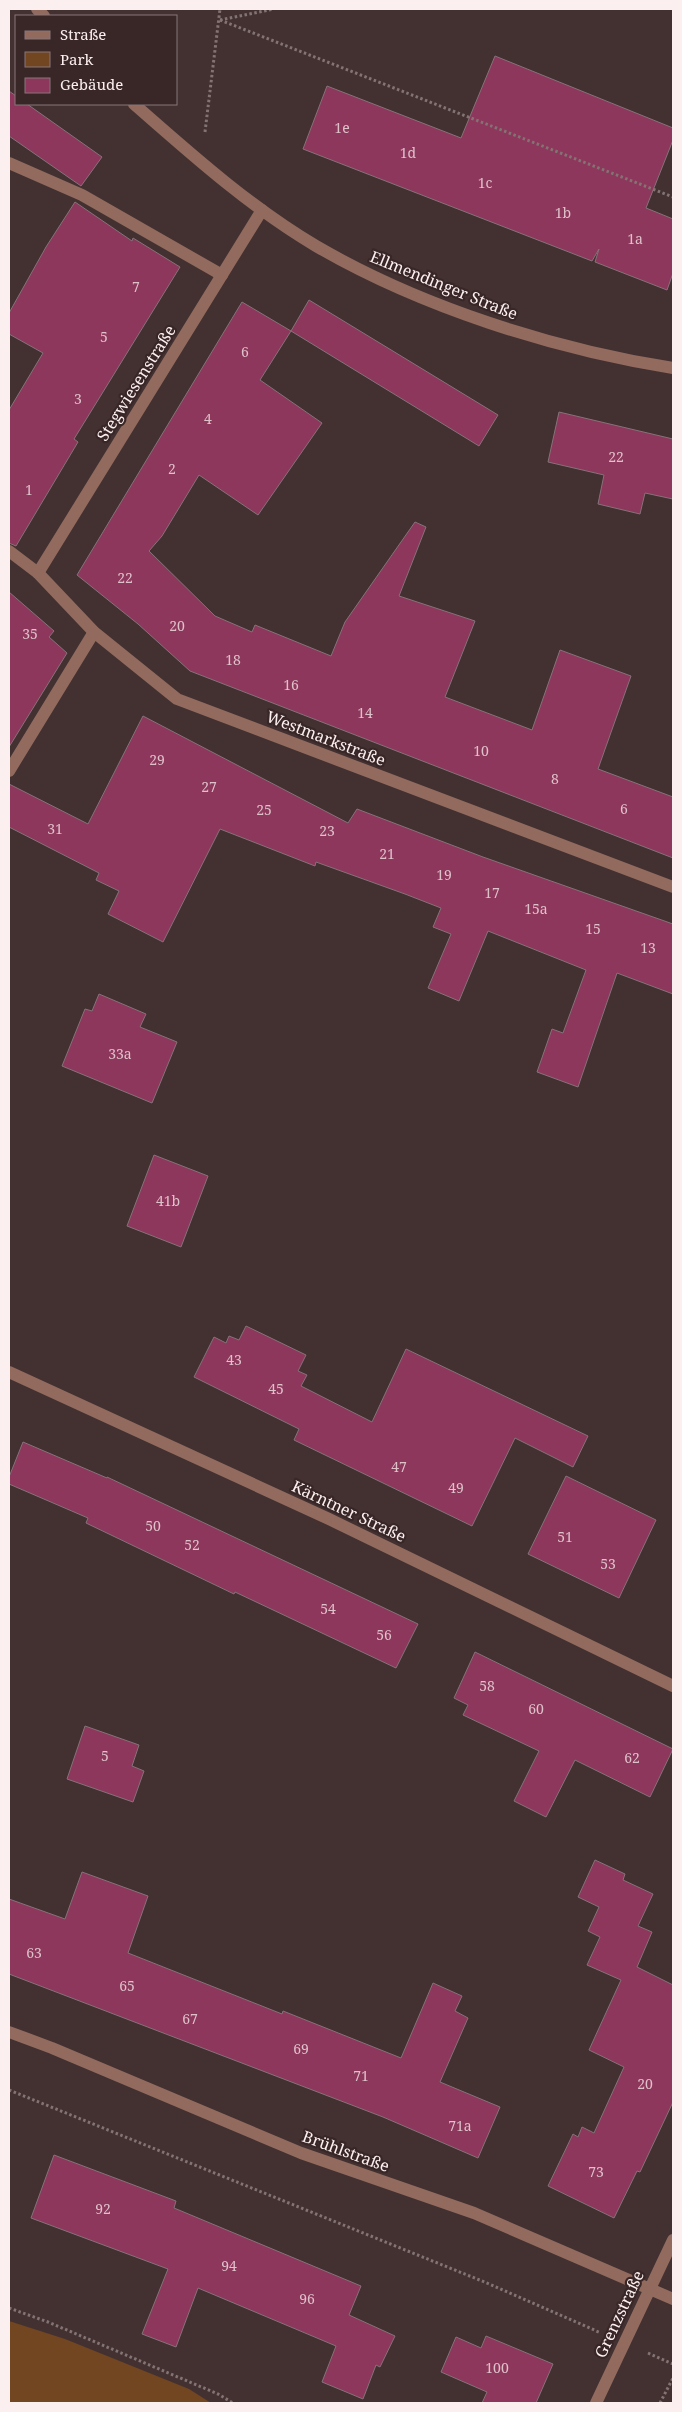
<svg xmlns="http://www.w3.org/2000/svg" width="682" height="2412" viewBox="0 0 682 2412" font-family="'Noto Serif',serif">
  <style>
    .green { fill: #724621 }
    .building { fill: #8c375b; stroke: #867279 }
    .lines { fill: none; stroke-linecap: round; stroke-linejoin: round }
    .path { stroke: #837373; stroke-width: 3; stroke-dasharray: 2.5 2.5; stroke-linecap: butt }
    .service { stroke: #926b5e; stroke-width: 12 }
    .minor { stroke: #926b5e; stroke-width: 12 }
    .tertiary { stroke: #926b5e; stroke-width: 12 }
    .labels { text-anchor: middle; stroke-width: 4.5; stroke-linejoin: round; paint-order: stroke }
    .number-label { font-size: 14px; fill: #dfc1ca }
    .street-label { font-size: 16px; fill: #fbefef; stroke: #392728 }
  </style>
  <rect width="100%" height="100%" fill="#433132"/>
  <path class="green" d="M9,2321L65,2339L189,2389L211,2403H9Z"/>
  <g class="building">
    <path d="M495,56L673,128V140L646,208L673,219V273L667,290L595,262L599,249L592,261L303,149L327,86L461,138Z"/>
    <path d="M9,91L16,96V104H27L102,157L81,186L9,136Z"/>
    <path d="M75,202L132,241L133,238L180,267L74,439L78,442L16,546L9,543V410L43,353L9,334V313L46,247Z"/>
    <path d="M309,300L498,415L479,446L291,331Z"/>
    <path d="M242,302L291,331L260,380L322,423L258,515L199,475L162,536L149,551L215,616L252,632L255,625L331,656L345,622L415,522L426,527L399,596L475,621L445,697L532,730L560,650L631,676L598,769L673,797V858L190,671L138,624L77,575Z"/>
    <path d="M559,412L673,439V499L645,493L640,514L598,504L604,475L548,462Z"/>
    <path d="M9,592L54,631L49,637L67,653L9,747Z"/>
    <path d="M143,716L348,823L357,809L483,857L673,924V994L617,973L578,1087L537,1072L552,1029L563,1033L586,970L488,931L459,1001L428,988L451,934L433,927L441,908L405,894L316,862L315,866L220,829L163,942L108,914L119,891L96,880L99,873L9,827V784L88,824Z"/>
    <path d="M99,994L146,1014L140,1027L177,1042L152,1103L62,1066L85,1009L92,1011Z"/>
    <path d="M154,1155L208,1176L181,1247L127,1226Z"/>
    <path d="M246,1326L306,1355L298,1371L307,1375L301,1386L372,1422L406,1349L588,1436L573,1467L515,1438L472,1526L294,1440L299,1429L194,1377L214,1337L226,1343L229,1336L239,1340Z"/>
    <path d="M23,1442L107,1478V1477L418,1624L396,1668L235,1592L234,1594L86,1523L88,1518L9,1484V1477Z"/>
    <path d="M566,1476L656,1520L619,1598L528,1554Z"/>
    <path d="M475,1652L673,1749L650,1797L575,1760L546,1817L514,1801L539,1751L463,1715L468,1705L454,1698Z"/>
    <path d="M85,1726L139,1745L132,1766L144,1771L133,1802L67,1779Z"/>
    <path d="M595,1860L625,1874L623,1880L653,1894L638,1926L652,1932L637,1967L673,1985V2102L640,2172L637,2171L614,2218L548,2186L573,2134L578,2137L582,2127L594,2133L624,2067L589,2050L621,1980L587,1965L600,1937L588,1931L599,1907L578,1897Z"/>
    <path d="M82,1872L148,1896L128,1953L282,2014L283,2011L401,2058L433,1983L462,1996L455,2011L468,2018L440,2082L500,2107L478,2158L383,2117L9,1974V1899L65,1919Z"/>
    <path d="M54,2155L176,2201L174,2208L361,2286L349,2315L395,2336L380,2367L376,2365L363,2399L322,2382L336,2346L198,2288L176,2347L142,2334L168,2269L31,2218Z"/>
    <path d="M486,2336L553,2364L536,2403H482L487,2392L441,2372L456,2337L481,2348Z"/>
  </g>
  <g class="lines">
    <g class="path">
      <path d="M220,20L673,197"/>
      <path d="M220,20L274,9"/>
      <path d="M205,132L220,9"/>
      <path d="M9,2090L487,2283L601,2333"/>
      <path d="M9,2308L48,2322L218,2394L233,2403"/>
      <path d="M648,2353L673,2364"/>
      <path d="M660,2403L673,2378"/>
    </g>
    <g class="service">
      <path d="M9,163L82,195L222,275"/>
      <path d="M9,771L94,632"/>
    </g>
    <g class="minor">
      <path d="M37,9L44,16"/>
      <path d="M134,104C191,154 250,207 316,246C421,307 553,349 673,368"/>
      <path d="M9,551L38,573L94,632L177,699L673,887"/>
      <path d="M38,573L262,210"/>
      <path d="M9,1372L329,1519L673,1686"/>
      <path d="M596,2403L673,2240"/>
    </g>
    <path class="tertiary" d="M9,2032L52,2048L301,2153L474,2213L673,2299"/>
  </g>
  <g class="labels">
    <g class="number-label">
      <text x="342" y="133">1e</text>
      <text x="408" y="158">1d</text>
      <text x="485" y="188">1c</text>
      <text x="563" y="218">1b</text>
      <text x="635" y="244">1a</text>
      <text x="136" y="292">7</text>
      <text x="104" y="342">5</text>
      <text x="245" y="357">6</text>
      <text x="78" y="404">3</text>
      <text x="208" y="424">4</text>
      <text x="616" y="462">22</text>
      <text x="172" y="474">2</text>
      <text x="29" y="495">1</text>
      <text x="125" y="583">22</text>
      <text x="177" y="631">20</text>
      <text x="30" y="639">35</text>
      <text x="233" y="665">18</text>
      <text x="291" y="690">16</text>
      <text x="365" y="718">14</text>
      <text x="481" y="756">10</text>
      <text x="157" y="765">29</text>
      <text x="555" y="784">8</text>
      <text x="209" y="792">27</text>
      <text x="624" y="814">6</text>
      <text x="264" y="815">25</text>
      <text x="55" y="834">31</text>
      <text x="327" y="836">23</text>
      <text x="387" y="859">21</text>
      <text x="444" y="880">19</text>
      <text x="492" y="898">17</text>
      <text x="536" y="914">15a</text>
      <text x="593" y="934">15</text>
      <text x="648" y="953">13</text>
      <text x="120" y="1059">33a</text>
      <text x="168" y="1206">41b</text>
      <text x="234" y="1365">43</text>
      <text x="276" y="1394">45</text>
      <text x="399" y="1472">47</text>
      <text x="456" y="1493">49</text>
      <text x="153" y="1531">50</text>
      <text x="565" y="1542">51</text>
      <text x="192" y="1550">52</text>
      <text x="608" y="1569">53</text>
      <text x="328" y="1614">54</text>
      <text x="384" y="1640">56</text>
      <text x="487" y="1691">58</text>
      <text x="536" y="1714">60</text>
      <text x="105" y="1761">5</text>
      <text x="632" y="1763">62</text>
      <text x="34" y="1958">63</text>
      <text x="127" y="1991">65</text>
      <text x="190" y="2024">67</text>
      <text x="301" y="2054">69</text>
      <text x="361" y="2081">71</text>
      <text x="645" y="2089">20</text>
      <text x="460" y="2131">71a</text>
      <text x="596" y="2177">73</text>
      <text x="103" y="2214">92</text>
      <text x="229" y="2271">94</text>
      <text x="307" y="2304">96</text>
      <text x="497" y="2373">100</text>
    </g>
    <g class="street-label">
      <text transform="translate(444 285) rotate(22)" y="6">Ellmendinger Straße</text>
      <text transform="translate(136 383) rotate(-58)" y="6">Stegwiesenstraße</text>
      <text transform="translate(326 738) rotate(21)" y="6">Westmarkstraße</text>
      <text transform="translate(349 1511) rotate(25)" y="6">Kärntner Straße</text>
      <text transform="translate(346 2151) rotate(20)" y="6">Brühlstraße</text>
      <text transform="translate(619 2314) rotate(-65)" y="6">Grenzstraße</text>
    </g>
  </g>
  <rect width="682" height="2412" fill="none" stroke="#fbefef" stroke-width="20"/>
  <rect x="15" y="15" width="162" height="90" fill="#392728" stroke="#877778"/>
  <rect x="25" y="31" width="25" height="8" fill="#926b5e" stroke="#877778"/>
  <text x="60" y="40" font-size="15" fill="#fbefef">Straße</text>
  <rect x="25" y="52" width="25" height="15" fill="#724621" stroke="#877778"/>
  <text x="60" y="65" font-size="15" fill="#fbefef">Park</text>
  <rect x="25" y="78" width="25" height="15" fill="#8c375b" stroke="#877778"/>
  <text x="60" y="90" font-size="15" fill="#fbefef">Gebäude</text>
</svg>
